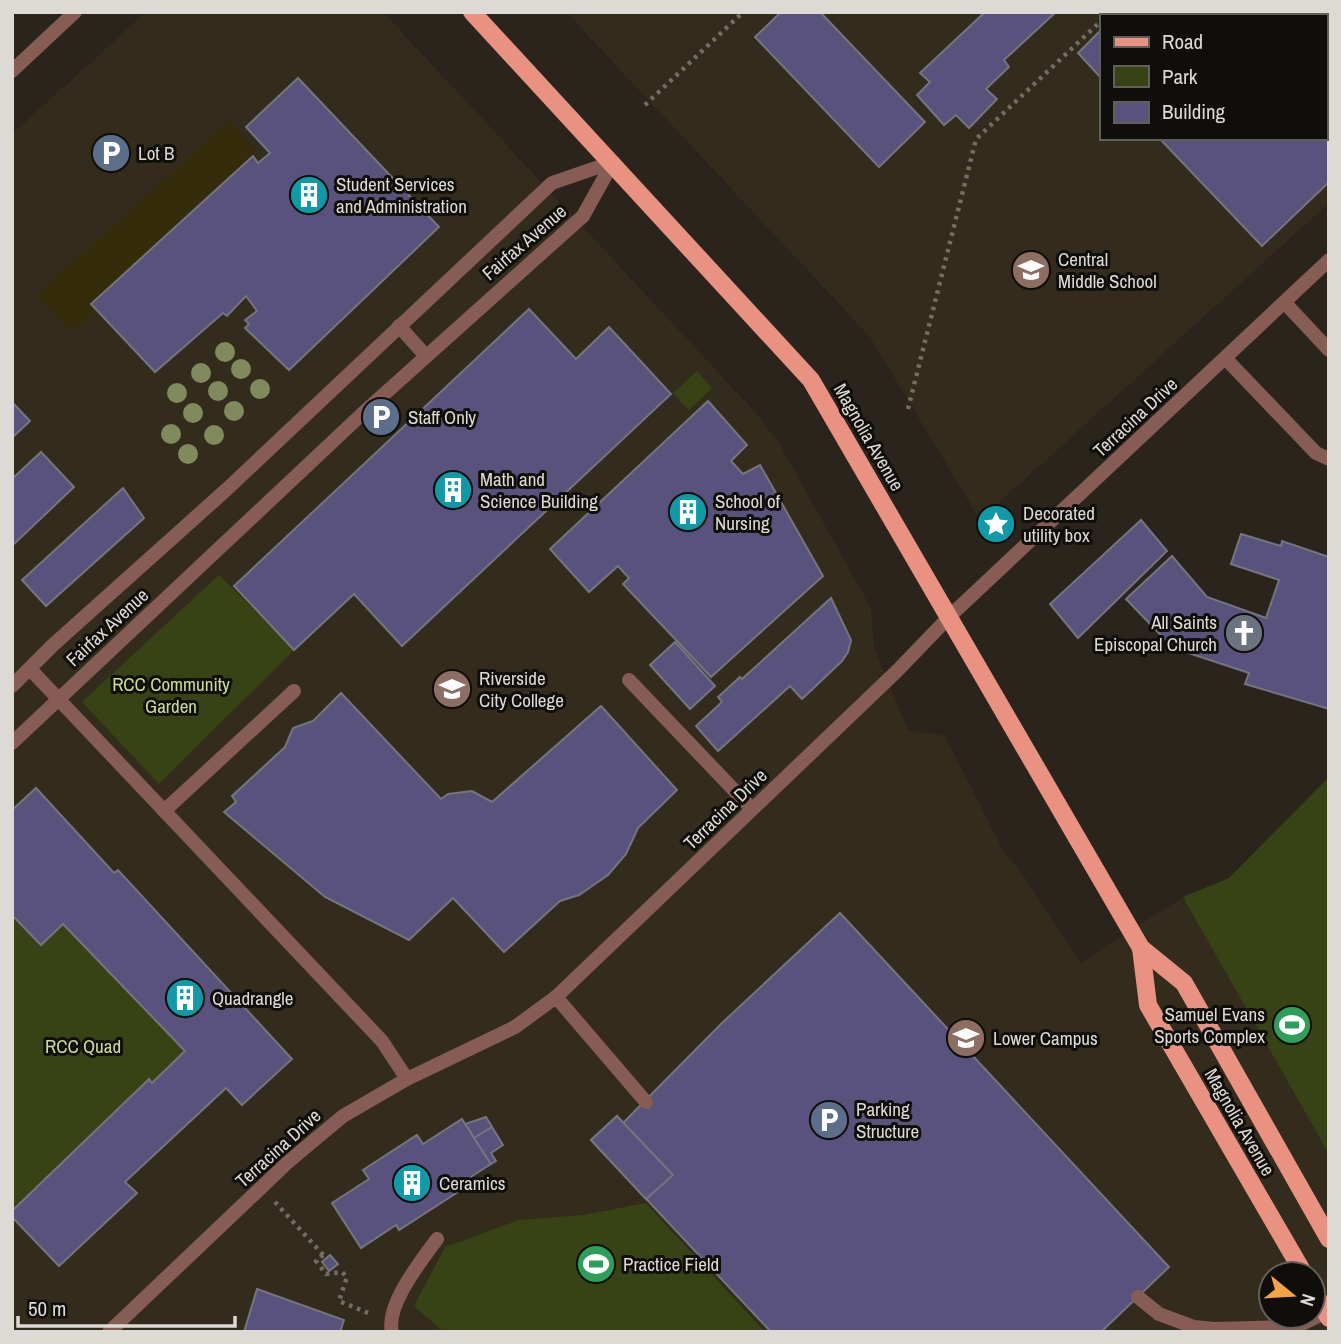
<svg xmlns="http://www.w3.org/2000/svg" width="1341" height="1344" viewBox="0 0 1341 1344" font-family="'Archivo Narrow',sans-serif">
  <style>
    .education { fill: #332b1b; fill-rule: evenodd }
    .green { fill: #384315 }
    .sand { fill: #342c0b }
    .building { fill: #58527d; stroke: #76757f; stroke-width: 2 }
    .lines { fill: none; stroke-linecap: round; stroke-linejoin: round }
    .path { stroke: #726d66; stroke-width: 4.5; stroke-dasharray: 3.5 5; stroke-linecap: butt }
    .service { stroke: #875c54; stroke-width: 14 }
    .minor { stroke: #875c54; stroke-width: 14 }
    .tertiary { stroke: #875c54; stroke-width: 14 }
    .primary { stroke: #ea9282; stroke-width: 18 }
    .tree { fill: #818a5d }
    .labels { text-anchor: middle; stroke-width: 6; stroke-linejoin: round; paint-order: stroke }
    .poi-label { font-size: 19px; fill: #ddd9d4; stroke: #100e0a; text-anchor: start }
    .street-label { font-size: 19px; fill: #ddd9d4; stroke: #100e0a }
    .park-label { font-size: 19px; fill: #c9dd93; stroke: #100e0a }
  </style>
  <rect width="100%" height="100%" fill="#2a241c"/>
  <g class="education">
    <path d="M146,12H383L756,413L779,443L871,608L874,647L908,730L945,736L1003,850L1026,879L1081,963L1183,897L1229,878L1329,777V1332H12V134ZM1271,1274H1313V1316H1271Z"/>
    <path d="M566,12H1329V203L980,520L870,337ZM1101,16H1325V138H1101Z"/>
  </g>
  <g class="green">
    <path d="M697,371L712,388L689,410L673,393Z"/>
    <path d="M219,575L294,650L159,784L82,702Z"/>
    <path d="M1329,777V1154L1183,897L1229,878Z"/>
    <path d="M12,915L63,924L185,1051L152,1083L148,1079L12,1211Z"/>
    <path d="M646,1203L765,1332H444L414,1306L445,1247L519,1220L583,1215Z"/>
  </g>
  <path class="sand" d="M229,120L256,151L91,304L97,310L72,332L37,295Z"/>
  <g class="building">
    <path d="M781,12H820L925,122L879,167L755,37Z"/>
    <path d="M985,12H1056L1004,60L1009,67L986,89L997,99L969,128L956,115L944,125L917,95L930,82L920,73Z"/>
    <path d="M1120,12H1219L1222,16H1116Z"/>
    <path d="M1262,12H1329V77L1325,74V16H1265Z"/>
    <path d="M1101,30V78L1078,53Z"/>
    <path d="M298,78L439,227L289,370L245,328L249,324L245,320L257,311L246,296L227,316L223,313L155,372L91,304L253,156L258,163L270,153L246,127Z"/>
    <path d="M1325,124L1329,128V182L1262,246L1159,138H1325Z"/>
    <path d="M529,309L576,359L609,327L671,394L402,646L354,594L294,650L234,586Z"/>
    <path d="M708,401L747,445L731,461L743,474L760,465L823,576L711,677L623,584L629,578L618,566L589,592L550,549Z"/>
    <path d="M12,402L30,421L12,438Z"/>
    <path d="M41,452L74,487L12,546V479Z"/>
    <path d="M123,488L144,518L46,606L22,580Z"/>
    <path d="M1141,520L1167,551L1078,638L1050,604Z"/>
    <path d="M1241,534L1281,546L1282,541L1329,557V709L1245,684L1249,673L1173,648L1126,599L1172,556L1207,597L1266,618L1279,580L1231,564Z"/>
    <path d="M831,598L851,640L848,652L842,661L802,699L790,686L718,751L696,726L722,702L718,697L740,677L742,679Z"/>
    <path d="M675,642L715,686L690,709L650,665Z"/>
    <path d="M341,693L441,799L448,794L472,791L492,802L601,706L677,790L638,828L626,854L608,875L579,895L560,901L504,952L453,898L409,940L325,897L224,812L236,802L232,796L285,747L293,728L313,721Z"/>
    <path d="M36,788L114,873L118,870L292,1059L242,1105L226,1088L125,1182L137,1193L59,1266L12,1217V1211L149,1079L152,1083L185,1051L63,924L41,945L12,915V810Z"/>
    <path d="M840,913L1169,1267L1101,1332H771L591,1140L617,1116L623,1123L722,1023Z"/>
    <path d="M617,1116L673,1175L646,1199L591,1140Z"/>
    <path d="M486,1117L492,1127L474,1138L465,1124Z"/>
    <path d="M462,1119L491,1164L455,1187L458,1192L399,1230L396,1225L361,1248L332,1203L369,1179L363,1170L417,1135L423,1144Z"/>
    <path d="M492,1127L503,1145L491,1153L496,1161L491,1164L474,1138Z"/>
    <path d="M330,1255L338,1264L329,1271L322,1262Z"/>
    <path d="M257,1289L344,1320L340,1332H244Z"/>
  </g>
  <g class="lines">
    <g class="path">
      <path d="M1106,16L1110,12"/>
      <path d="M645,105L740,15"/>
      <path d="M908,409L976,139L1101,21"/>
      <path d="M275,1202L326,1258"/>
      <path d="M323,1255L316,1261L326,1274L342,1272L347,1277L339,1301L371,1314"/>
    </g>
    <g class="service">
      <path d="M1243,12L1246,16"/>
      <path d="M1325,100L1329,104"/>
      <path d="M1285,303L1329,350"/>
      <path d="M399,326L426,356"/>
      <path d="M1226,359L1316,453L1329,459"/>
      <path d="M30,669L382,1041L407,1079"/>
      <path d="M629,680L752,809"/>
      <path d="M12,686L53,645L226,490L552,183L613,162"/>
      <path d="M12,743L362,414L583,216L613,162"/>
      <path d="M164,811L294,691"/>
      <path d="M556,997L646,1102"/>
      <path d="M1138,1297L1159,1314L1194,1327L1214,1329L1296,1327L1326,1312"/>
      <path d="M109,1332L288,1162L343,1116L407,1079L515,1027L556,997L897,671L950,616"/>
      <path d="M392,1332C385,1305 422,1260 437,1239"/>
    </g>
    <path class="minor" d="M950,616L1329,260"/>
    <path class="tertiary" d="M12,71L75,12"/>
    <g class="primary">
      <path d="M472,12L811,380L1141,948L1184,983L1329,1239"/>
      <path d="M1141,948L1148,1005L1304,1274"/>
      <path d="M1313,1290L1329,1318"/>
    </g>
  </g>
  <g class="tree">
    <circle cx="225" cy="352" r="10"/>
    <circle cx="241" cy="369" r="10"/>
    <circle cx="201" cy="373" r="10"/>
    <circle cx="260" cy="389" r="10"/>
    <circle cx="218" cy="391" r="10"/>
    <circle cx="177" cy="393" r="10"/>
    <circle cx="234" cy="411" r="10"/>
    <circle cx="193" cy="413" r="10"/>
    <circle cx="171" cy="434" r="10"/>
    <circle cx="214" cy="435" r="10"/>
    <circle cx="188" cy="454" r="10"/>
  </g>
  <defs>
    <g id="parking-disc" transform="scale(2.0125)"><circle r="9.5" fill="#5c6f8a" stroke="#100e0a"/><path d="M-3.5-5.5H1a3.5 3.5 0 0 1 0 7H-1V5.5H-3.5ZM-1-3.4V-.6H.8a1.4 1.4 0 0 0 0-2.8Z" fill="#fff"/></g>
    <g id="building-disc" transform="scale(2.0125)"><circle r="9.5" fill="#0f9aa8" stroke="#100e0a"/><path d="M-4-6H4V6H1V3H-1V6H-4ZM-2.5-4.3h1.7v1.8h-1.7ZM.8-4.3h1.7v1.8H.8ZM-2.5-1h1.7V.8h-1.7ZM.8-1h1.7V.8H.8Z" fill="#fff"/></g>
    <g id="school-disc" transform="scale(2.0125)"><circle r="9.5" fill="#8d6e63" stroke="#100e0a"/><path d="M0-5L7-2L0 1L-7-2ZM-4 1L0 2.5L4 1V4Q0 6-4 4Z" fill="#fff"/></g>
    <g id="sight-disc" transform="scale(2.0125)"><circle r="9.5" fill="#0f9aa8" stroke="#100e0a"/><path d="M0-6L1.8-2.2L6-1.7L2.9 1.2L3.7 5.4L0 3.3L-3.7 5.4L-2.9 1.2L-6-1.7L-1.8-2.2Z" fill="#fff"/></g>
    <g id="church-disc" transform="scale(2.0125)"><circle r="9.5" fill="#6b7280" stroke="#100e0a"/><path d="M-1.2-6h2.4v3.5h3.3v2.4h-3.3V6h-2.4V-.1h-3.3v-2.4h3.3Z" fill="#fff"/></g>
    <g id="university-disc" transform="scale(2.0125)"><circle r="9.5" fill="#8d6e63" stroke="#100e0a"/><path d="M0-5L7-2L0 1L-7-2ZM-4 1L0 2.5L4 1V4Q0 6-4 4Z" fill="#fff"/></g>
    <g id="stadium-disc" transform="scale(2.0125)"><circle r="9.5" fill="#2e9e5b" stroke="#100e0a"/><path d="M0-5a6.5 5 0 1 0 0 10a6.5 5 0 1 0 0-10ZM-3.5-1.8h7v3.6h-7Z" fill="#fff"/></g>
  </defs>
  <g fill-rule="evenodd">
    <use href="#parking-disc" x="111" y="153"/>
    <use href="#building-disc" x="309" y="195"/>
    <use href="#school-disc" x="1031" y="270"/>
    <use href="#parking-disc" x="381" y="417"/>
    <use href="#building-disc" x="453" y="490"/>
    <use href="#building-disc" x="688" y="512"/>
    <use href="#sight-disc" x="996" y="524"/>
    <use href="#church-disc" x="1244" y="633"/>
    <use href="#university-disc" x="452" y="689"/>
    <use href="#building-disc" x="185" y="998"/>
    <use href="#stadium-disc" x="1292" y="1025"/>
    <use href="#school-disc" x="966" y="1038"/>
    <use href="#parking-disc" x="829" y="1120"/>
    <use href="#building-disc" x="412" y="1183"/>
    <use href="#stadium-disc" x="596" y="1264"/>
  </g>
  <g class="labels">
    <g class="poi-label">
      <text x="138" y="160">Lot B</text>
      <text x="336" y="191">Student Services<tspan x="336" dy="22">and Administration</tspan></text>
      <text x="1058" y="266">Central<tspan x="1058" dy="22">Middle School</tspan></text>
      <text x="408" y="424">Staff Only</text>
      <text x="480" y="486">Math and<tspan x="480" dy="22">Science Building</tspan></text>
      <text x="715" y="508">School of<tspan x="715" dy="22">Nursing</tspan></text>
      <text x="1023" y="520">Decorated<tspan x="1023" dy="22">utility box</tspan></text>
      <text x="1217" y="629" text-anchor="end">All Saints<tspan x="1217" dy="22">Episcopal Church</tspan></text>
      <text x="479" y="685">Riverside<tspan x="479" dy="22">City College</tspan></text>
      <text x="212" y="1005">Quadrangle</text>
      <text x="1265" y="1021" text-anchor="end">Samuel Evans<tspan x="1265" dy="22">Sports Complex</tspan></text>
      <text x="993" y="1045">Lower Campus</text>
      <text x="856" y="1116">Parking<tspan x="856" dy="22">Structure</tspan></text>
      <text x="439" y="1190">Ceramics</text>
      <text x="623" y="1271">Practice Field</text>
    </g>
    <g class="street-label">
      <text transform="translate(524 242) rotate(-41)" y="7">Fairfax Avenue</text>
      <text transform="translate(1135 417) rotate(-43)" y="7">Terracina Drive</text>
      <text transform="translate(869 437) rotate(60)" y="7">Magnolia Avenue</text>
      <text transform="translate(107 627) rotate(-43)" y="7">Fairfax Avenue</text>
      <text transform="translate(725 809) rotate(-44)" y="7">Terracina Drive</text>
      <text transform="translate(1240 1122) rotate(60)" y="7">Magnolia Avenue</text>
      <text transform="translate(278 1148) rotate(-42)" y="7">Terracina Drive</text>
    </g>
    <g class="park-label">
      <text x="171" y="691">RCC Community<tspan x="171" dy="22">Garden</tspan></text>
      <text x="83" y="1053">RCC Quad</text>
    </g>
  </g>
  <rect width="1341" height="1344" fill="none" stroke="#ddd9d4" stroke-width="28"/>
  <rect x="1100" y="14" width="228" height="126" fill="#100e0a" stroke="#625f5b" stroke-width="2"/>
  <rect x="1114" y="37" width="35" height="10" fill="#ea9282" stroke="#625f5b" stroke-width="2"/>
  <text x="1162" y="49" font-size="21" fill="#ddd9d4">Road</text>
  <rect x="1114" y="66" width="35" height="21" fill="#384315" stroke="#625f5b" stroke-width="2"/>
  <text x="1162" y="84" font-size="21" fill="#ddd9d4">Park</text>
  <rect x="1114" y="102" width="35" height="21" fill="#58527d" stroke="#625f5b" stroke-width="2"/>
  <text x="1162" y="119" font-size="21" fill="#ddd9d4">Building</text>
  <g transform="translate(1292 1295) rotate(108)"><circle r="33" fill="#100e0a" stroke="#625f5b" stroke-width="2"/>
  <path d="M0-5L12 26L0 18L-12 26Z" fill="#f6a247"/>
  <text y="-10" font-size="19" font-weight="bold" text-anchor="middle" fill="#ddd9d4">N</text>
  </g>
  <path d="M18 1316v10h217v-10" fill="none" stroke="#ddd9d4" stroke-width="3.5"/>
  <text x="28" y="1316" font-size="21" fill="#ddd9d4" stroke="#100e0a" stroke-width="5" paint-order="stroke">50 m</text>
</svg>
